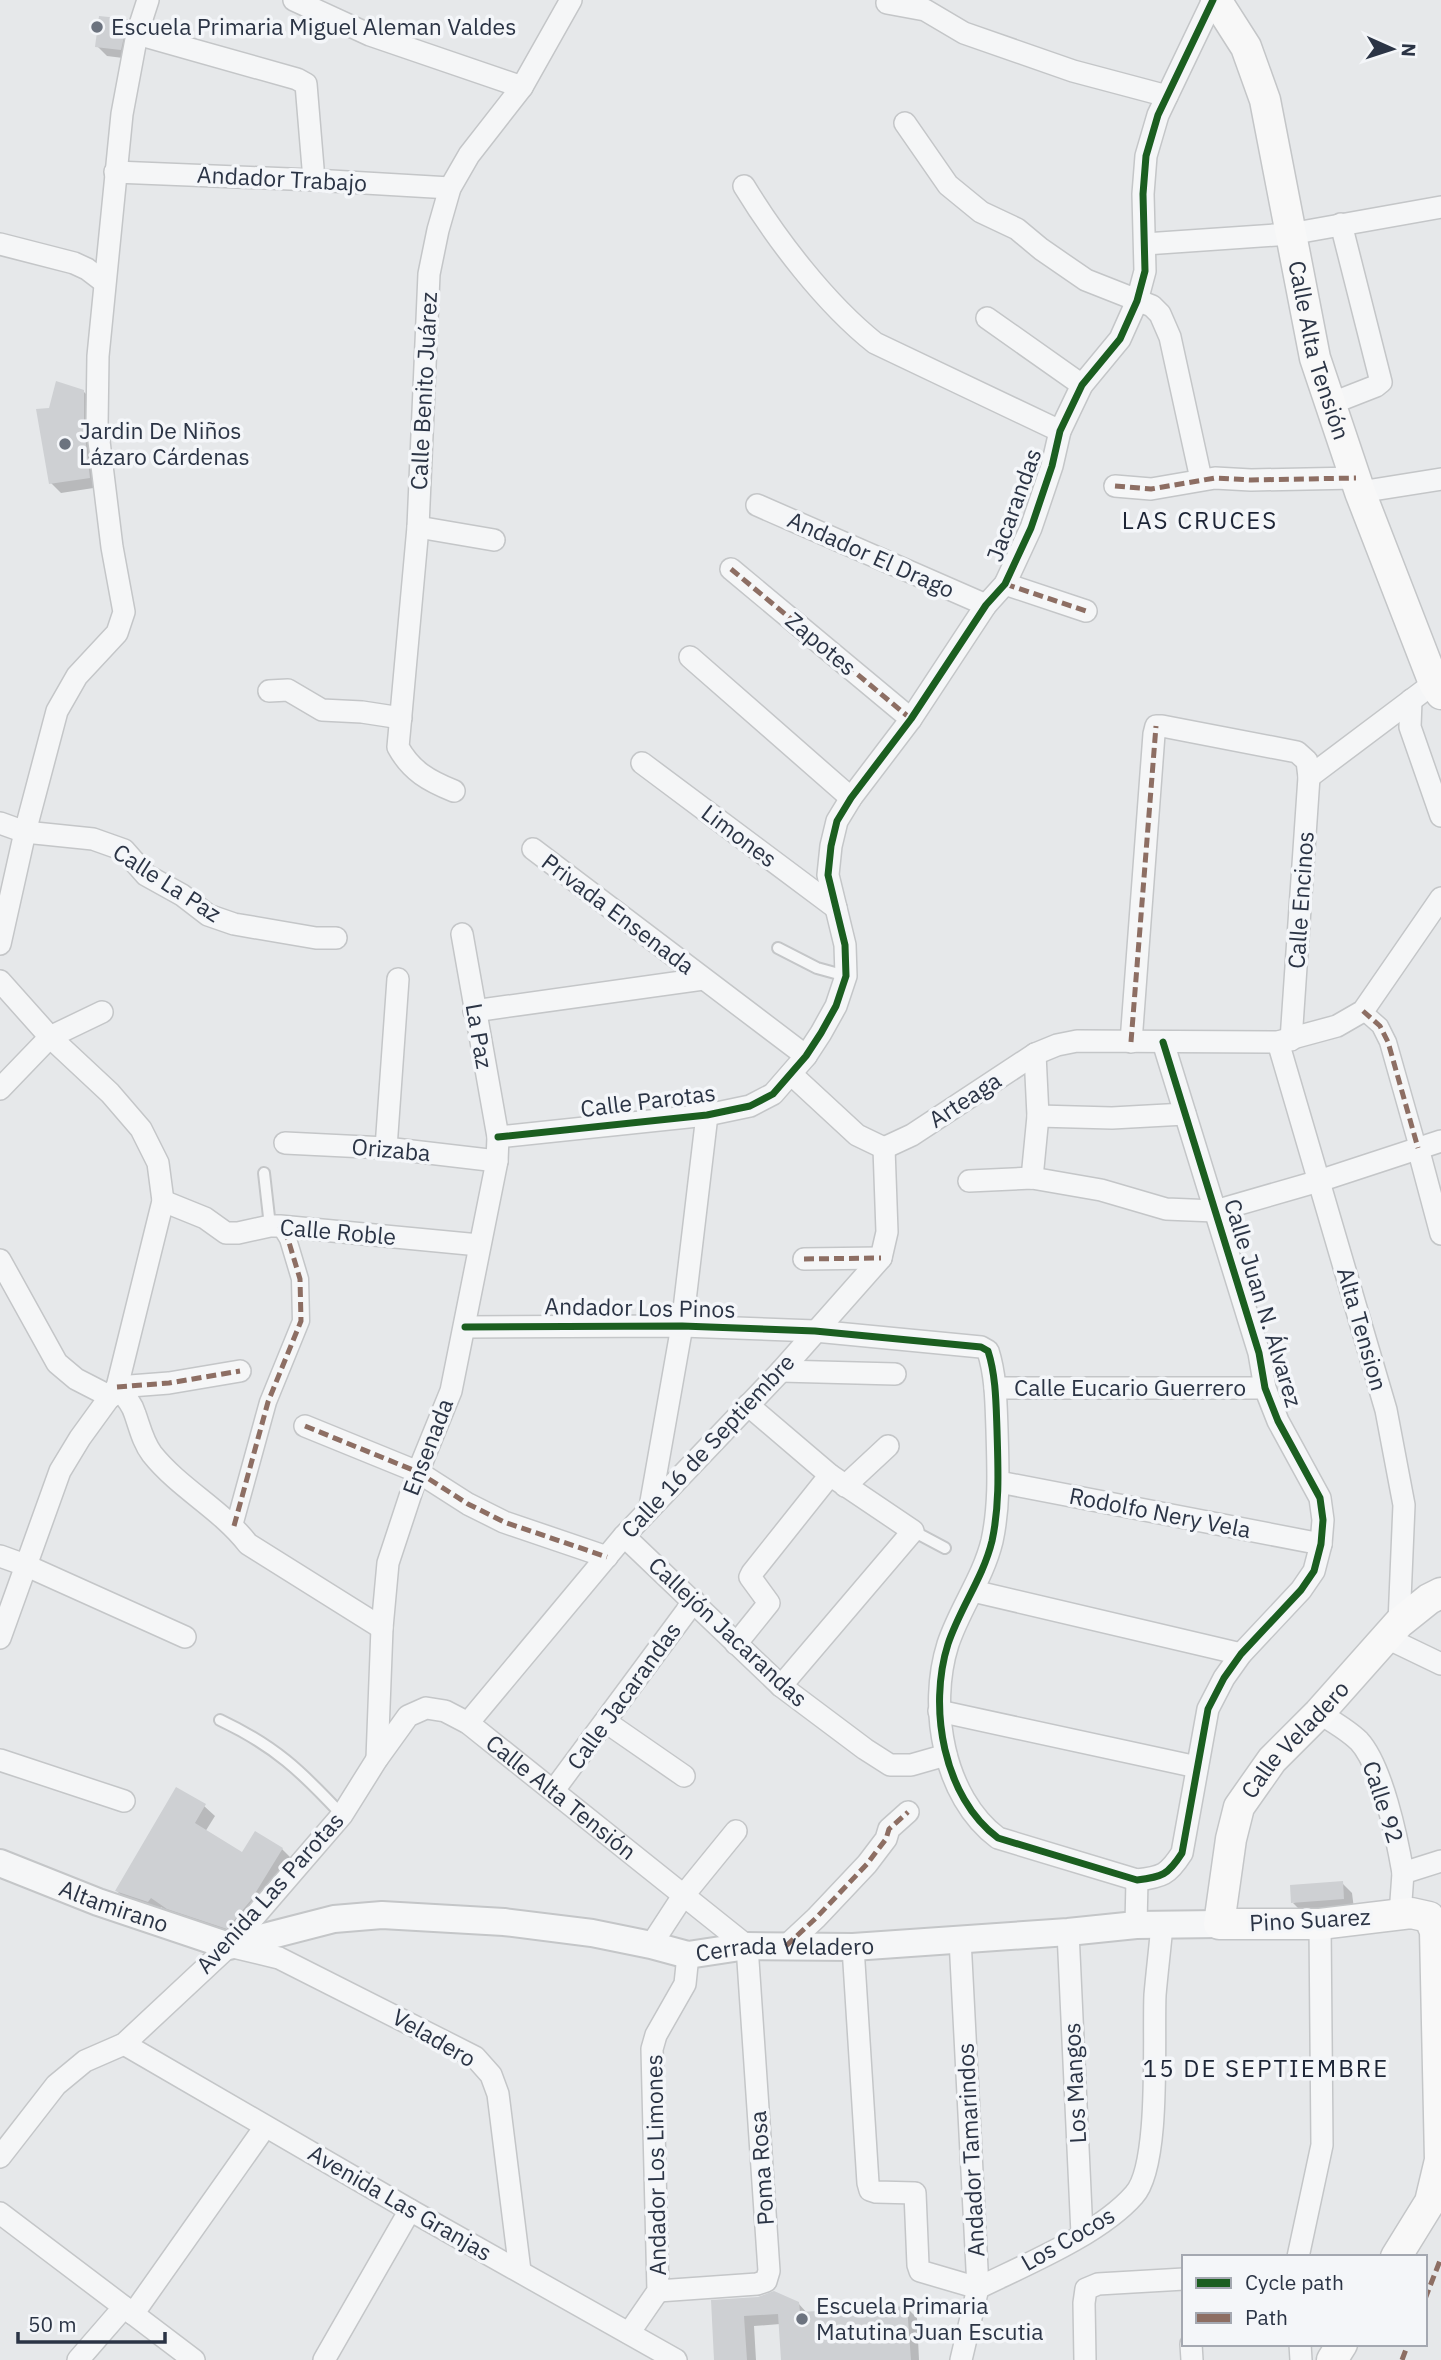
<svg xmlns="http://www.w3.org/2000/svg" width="1441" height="2360" viewBox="0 0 1441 2360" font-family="'IBM Plex Sans',sans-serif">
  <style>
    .shadow { fill: #0003 }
    .building { fill: #ced0d3 }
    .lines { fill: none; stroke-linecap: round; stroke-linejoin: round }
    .service-casing { stroke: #c4c6c8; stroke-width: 14 }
    .pedestrian-casing { stroke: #c4c6c8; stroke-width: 19 }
    .minor-casing { stroke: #c4c6c8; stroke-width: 24 }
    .tertiary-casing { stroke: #c4c6c8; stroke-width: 30 }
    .secondary-casing { stroke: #c4c6c8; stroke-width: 33 }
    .service { stroke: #f5f6f7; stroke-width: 10 }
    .pedestrian { stroke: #f5f6f7; stroke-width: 16 }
    .minor { stroke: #f5f6f7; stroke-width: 21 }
    .tertiary { stroke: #f5f6f7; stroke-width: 26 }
    .secondary { stroke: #f8f8f8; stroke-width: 30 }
    .quiet { stroke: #8d6e63; stroke-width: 5; stroke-dasharray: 10 5; stroke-linecap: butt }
    .cycleway-casing { stroke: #f4f6f9; stroke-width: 11 }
    .cycleway { stroke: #1b5e20; stroke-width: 7 }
    .poi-dot { fill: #6c737f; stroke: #f4f6f9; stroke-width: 2.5 }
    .labels { text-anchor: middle; stroke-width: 7; stroke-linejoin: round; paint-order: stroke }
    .poi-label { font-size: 23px; fill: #2b3445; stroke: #f4f6f9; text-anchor: start }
    .street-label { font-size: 23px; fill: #2b3445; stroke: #f4f6f9 }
    .neighbourhood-label { font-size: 24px; letter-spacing: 2px; fill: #1d2536; stroke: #f4f6f9 }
  </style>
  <rect width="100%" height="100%" fill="#e6e8ea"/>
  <g class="shadow">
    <path d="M127,21L137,31L131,59L107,56L97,46Z"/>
    <path d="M83,391L94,402L100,487L61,493L51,483L50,410Z"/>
    <path d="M204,1806L215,1816L205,1832L243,1854L282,1849L292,1859L237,1938L179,1918L161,1907L159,1911L127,1901L117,1891Z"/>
    <path d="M1342,1883L1352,1893L1354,1909L1303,1913L1293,1903Z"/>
    <path d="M713,2302L798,2303L808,2314L907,2308L917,2318L919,2360H782L780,2324L754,2326L756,2360H716Z"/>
  </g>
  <g class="building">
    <path d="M99,16L128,19L121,50L95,47Z"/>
    <path d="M56,381L84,390V427L90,478L49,484L36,409L49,408Z"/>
    <path d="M176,1787L206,1804L195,1823L242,1852L255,1831L283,1848L251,1900L227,1929L167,1909L151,1898L148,1902L115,1891Z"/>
    <path d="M1343,1881L1344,1899L1291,1903L1290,1885Z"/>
    <path d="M774,2291L799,2302L800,2312L907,2306L911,2360H781L778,2314L744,2316L747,2360H714L711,2300L758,2297Z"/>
  </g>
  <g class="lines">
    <g class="service-casing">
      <g id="service">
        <path d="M778,948L817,968L846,976"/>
        <path d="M264,1173L270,1226"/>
        <path d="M913,1531L945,1548"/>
        <path d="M220,1720C275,1746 301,1771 342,1815"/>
      </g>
    </g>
    <g class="pedestrian-casing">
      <g id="pedestrian">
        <path d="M1363,1011L1380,1026L1388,1042L1418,1148"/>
        <path d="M234,1526L268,1402L301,1321L300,1279L288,1239L280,1226"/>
      </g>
    </g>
    <g class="minor-casing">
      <g id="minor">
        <path d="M294,0L370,35L522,87"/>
        <path d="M887,3L925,10L964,33L1073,71L1167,96"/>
        <path d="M137,34L297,79L306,84L314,180"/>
        <path d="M905,123L948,185L981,212L1017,229L1041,249L1086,280L1152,306L1160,314L1170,337L1201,479"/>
        <path d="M115,172L314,180L450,188"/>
        <path d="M744,186C777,240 825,303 875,343L1060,431"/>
        <path d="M0,244L74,263L87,269L104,282"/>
        <path d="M1145,244L1290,234L1441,207"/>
        <path d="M987,318L1082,385"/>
        <path d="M1330,404L1376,386L1381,382L1341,224"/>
        <path d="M1115,486L1151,489L1215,478L1251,480L1356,478"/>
        <path d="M1360,492L1441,479"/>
        <path d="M757,505L986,605"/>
        <path d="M418,527L494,540"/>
        <path d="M731,569L911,719"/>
        <path d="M1005,584L1086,611"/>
        <path d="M690,657L851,798"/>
        <path d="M269,691L288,690L322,710L362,712L401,718"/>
        <path d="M1411,700L1410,727L1441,816"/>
        <path d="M642,763L836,908"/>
        <path d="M1309,777L1434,683"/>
        <path d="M454,791C429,781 411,771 398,747L418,527L429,274L438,230L450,188L469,155L522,87L571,0"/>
        <path d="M0,823L25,832L93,839L124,850L146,875L182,895L208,915L234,924L316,938H336"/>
        <path d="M533,849L806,1056"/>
        <path d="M0,944L25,832L57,711L77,676L117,633L124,612L112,547L97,425L98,356L122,114L137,34L148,0"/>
        <path d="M0,981L50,1037L110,1093L141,1129L158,1163L163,1201L117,1387L80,1438L60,1471L0,1638"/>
        <path d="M474,1011L703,979"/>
        <path d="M1131,1042L1154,734L1156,726H1162L1297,752L1307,761L1309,777L1291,1040"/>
        <path d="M1278,1042L1386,1410L1404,1505L1399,1623"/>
        <path d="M791,1074L857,1135L884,1148"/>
        <path d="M0,1089L50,1037L102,1012"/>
        <path d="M1038,1116L1112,1118L1185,1114"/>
        <path d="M498,1137L707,1115L750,1106L773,1094L806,1056L821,1033L836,1006L846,976L845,945L828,875L831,846L837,821L851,798L911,719L986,605L1005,584L1031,528L1052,466L1060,431L1082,385L1120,339L1137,301L1145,271L1143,194L1146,156L1158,115L1213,0"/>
        <path d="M285,1143L386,1148L497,1161"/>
        <path d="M386,1148L398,979"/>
        <path d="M884,1148L912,1135L1035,1054L1057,1045L1077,1041L1278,1042L1337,1026L1363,1011L1441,898"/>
        <path d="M1418,1148L1441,1234"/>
        <path d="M1032,1178L1038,1116L1035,1054"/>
        <path d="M969,1181L1032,1178L1101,1190L1166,1209L1215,1211L1319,1181L1441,1141"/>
        <path d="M163,1201L205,1218L226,1233H238L270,1226H280L479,1245"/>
        <path d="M804,1259L881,1258"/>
        <path d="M0,1260L57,1363L76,1379L111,1397"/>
        <path d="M465,1327L682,1326L815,1331L981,1347L988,1351C996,1376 996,1403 997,1430C998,1467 1000,1504 992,1541C983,1578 960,1608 948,1644C928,1707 943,1797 998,1838L1137,1880C1162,1877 1168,1875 1182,1853L1208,1709L1224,1678L1241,1654L1301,1590L1314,1571L1321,1544L1323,1520L1320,1498L1278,1421L1265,1388L1259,1353L1163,1042"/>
        <path d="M781,1371L895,1374"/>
        <path d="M117,1387C124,1395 132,1403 135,1414C140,1428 143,1442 152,1454C180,1489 221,1509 248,1544L382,1628"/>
        <path d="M117,1387L169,1383L240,1371"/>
        <path d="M995,1388H1265"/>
        <path d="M748,1405L830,1475L913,1531L781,1686"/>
        <path d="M305,1426L418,1472L468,1504L504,1522L607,1557"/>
        <path d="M999,1482L1321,1544"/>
        <path d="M845,1486L888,1446"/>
        <path d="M650,1507L682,1326L707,1115"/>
        <path d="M624,1536L781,1686L865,1749L890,1765H911L946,1755"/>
        <path d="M0,1556L25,1565L185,1637"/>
        <path d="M973,1591L1241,1654"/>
        <path d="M1387,1638L1441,1664"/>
        <path d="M736,1644L769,1603L750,1577L752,1573L830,1475"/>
        <path d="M939,1711L1197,1767"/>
        <path d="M1319,1713C1332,1721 1348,1730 1359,1741C1382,1766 1397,1838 1403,1873"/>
        <path d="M606,1722L684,1776"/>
        <path d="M468,1723L624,1536L781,1371L881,1258L887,1232L884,1148"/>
        <path d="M377,1759L382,1628L388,1563L418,1472L451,1391L497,1161L498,1137L462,934"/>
        <path d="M0,1760L124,1801"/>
        <path d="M554,1790L694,1601"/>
        <path d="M1400,1915L1403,1873L1441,1861"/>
        <path d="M1136,1925L1137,1880"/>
        <path d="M1068,1932L1082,2234"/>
        <path d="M960,1939L978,2288L961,2360"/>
        <path d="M651,1945L683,1896L736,1831"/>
        <path d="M229,1946L279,1958L475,2057L491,2075L498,2094L520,2271"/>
        <path d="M786,1946L816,1918L867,1864L886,1839L889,1829L908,1812"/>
        <path d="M853,1947L868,2183L870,2190L876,2192L915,2193L918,2265L920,2271L978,2288C1025,2265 1100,2234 1134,2195C1161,2166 1153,2037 1155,1995C1157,1972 1160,1948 1162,1925"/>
        <path d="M124,2044L410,2210L676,2360"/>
        <path id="s1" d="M0,2157L56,2085L85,2061L124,2044L229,1946L342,1815L377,1759L408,1716L426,1708L445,1711L468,1723L747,1946L769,2271L766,2281L757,2284L658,2291"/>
        <path d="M0,2213L194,2360"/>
        <path d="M1298,2257L1322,2145L1320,1924"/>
        <path d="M133,2314L265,2127"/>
        <path d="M629,2333L658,2291L652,2049L656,2035L685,1984L688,1955"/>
        <path d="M1191,2344L1192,2360"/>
        <path d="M1300,2344L1301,2360"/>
        <path d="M78,2360L124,2307"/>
        <path d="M324,2360L410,2210"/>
        <path d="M1085,2360L1084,2303L1086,2289L1098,2284L1184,2279"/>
      </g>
    </g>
    <g class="tertiary-casing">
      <g id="tertiary">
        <path id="s2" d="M0,1863L98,1902L229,1946L334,1919L382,1915L504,1922L592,1933L651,1945L688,1955L747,1946L853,1947L1068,1932L1136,1925L1219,1924"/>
      </g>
    </g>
    <g class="secondary-casing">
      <g id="secondary">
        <path id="s3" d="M1216,0L1246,47L1265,100L1315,358L1360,492L1434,683L1441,694"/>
        <path id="s4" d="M1396,2257L1430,2202L1440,2160L1435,1931L1429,1917L1411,1913L1320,1924H1219L1231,1839L1239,1807L1272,1760L1319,1713L1399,1623L1429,1599L1441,1593"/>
        <path d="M1332,2360L1342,2344"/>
      </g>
    </g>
    <use href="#service" class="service"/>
    <use href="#pedestrian" class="pedestrian"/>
    <use href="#minor" class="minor"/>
    <use href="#tertiary" class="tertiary"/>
    <use href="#secondary" class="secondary"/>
    <g class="quiet">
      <path d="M1115,486L1151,489L1215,478L1251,480L1356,478"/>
      <path d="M731,569L911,719"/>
      <path d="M1005,584L1086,611"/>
      <path d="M1363,1011L1380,1026L1388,1042L1418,1148"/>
      <path d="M1131,1042L1156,726"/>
      <path d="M804,1259L881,1258"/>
      <path d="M117,1387L169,1383L240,1371"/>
      <path d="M305,1426L418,1472L468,1504L504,1522L607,1557"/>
      <path d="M234,1526L268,1402L301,1321L300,1279L288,1239L280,1226"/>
      <path d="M786,1946L816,1918L867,1864L886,1839L889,1829L908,1812"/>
      <path d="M1425,2299L1441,2258"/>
      <path d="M1402,2360L1408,2344"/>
    </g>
    <g class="cycleway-casing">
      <g id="cycleway">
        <path d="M498,1137L707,1115L750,1106L773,1094L806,1056L821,1033L836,1006L846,976L845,945L828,875L831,846L837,821L851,798L911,719L986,605L1005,584L1031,528L1052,466L1060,431L1082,385L1120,339L1137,301L1145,271L1143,194L1146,156L1158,115L1213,0"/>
        <path d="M465,1327L682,1326L815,1331L981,1347L988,1351C996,1376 996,1403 997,1430C998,1467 1000,1504 992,1541C983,1578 960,1608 948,1644C928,1707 943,1797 998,1838L1137,1880C1162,1877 1168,1875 1182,1853L1208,1709L1224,1678L1241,1654L1301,1590L1314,1571L1321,1544L1323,1520L1320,1498L1278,1421L1265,1388L1259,1353L1163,1042"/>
      </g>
    </g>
    <use href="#cycleway" class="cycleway"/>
  </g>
  <g class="poi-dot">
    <circle cx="97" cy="27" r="7"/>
    <circle cx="65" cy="444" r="7"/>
    <circle cx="802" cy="2319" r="7"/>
  </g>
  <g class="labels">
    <g class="poi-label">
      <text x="111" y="35">Escuela Primaria Miguel Aleman Valdes</text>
      <text x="79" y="439">Jardin De Niños<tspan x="79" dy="26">Lázaro Cárdenas</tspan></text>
      <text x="816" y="2314">Escuela Primaria<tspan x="816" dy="26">Matutina Juan Escutia</tspan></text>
    </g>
    <g class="street-label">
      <text transform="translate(282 179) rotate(3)" y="8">Andador Trabajo</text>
      <text dy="8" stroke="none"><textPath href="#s3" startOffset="368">Calle Alta Tensión</textPath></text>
      <text transform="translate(424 391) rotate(-87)" y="8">Calle Benito Juárez</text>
      <text transform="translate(1014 505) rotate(-70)" y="8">Jacarandas</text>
      <text transform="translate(871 555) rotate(24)" y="8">Andador El Drago</text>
      <text transform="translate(821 644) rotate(40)" y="8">Zapotes</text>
      <text transform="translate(739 836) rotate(37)" y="8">Limones</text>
      <text transform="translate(167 883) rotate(33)" y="8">Calle La Paz</text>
      <text transform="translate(1301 900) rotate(-86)" y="8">Calle Encinos</text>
      <text transform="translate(618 914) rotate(37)" y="8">Privada Ensenada</text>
      <text transform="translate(479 1036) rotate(80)" y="8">La Paz</text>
      <text transform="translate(965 1100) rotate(-33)" y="8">Arteaga</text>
      <text transform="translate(648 1101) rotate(-7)" y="8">Calle Parotas</text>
      <text transform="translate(391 1150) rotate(5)" y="8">Orizaba</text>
      <text transform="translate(338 1232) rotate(5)" y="8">Calle Roble</text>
      <text transform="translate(1263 1303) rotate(73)" y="8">Calle Juan N. Álvarez</text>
      <text transform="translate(640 1308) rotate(1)" y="8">Andador Los Pinos</text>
      <text transform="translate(1362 1329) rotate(74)" y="8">Alta Tension</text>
      <text x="1130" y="1396">Calle Eucario Guerrero</text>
      <text transform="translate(708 1446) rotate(-47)" y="8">Calle 16 de Septiembre</text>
      <text transform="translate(428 1447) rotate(-69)" y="8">Ensenada</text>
      <text transform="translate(1160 1513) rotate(11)" y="8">Rodolfo Nery Vela</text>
      <text transform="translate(728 1632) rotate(43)" y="8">Callejón Jacarandas</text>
      <text transform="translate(624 1696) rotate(-54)" y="8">Calle Jacarandas</text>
      <text dy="8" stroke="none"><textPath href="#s4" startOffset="770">Calle Veladero</textPath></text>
      <text dy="8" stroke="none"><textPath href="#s1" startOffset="791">Calle Alta Tensión</textPath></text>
      <text transform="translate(1383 1802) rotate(72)" y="8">Calle 92</text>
      <text transform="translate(270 1893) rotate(-48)" y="8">Avenida Las Parotas</text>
      <text dy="8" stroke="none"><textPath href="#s2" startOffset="122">Altamirano</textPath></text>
      <text transform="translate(1310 1920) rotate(-3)" y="8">Pino Suarez</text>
      <text dy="8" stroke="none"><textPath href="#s2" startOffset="807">Cerrada Veladero</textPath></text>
      <text transform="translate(434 2038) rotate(30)" y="8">Veladero</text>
      <text transform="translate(1075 2083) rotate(-93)" y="8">Los Mangos</text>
      <text transform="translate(971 2150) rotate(-93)" y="8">Andador Tamarindos</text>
      <text transform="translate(656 2165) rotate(-91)" y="8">Andador Los Limones</text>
      <text transform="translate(762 2168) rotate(-94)" y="8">Poma Rosa</text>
      <text transform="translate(400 2203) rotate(30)" y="8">Avenida Las Granjas</text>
      <text transform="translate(1068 2239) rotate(-30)" y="8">Los Cocos</text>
    </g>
    <g class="neighbourhood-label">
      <text x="1200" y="529">LAS CRUCES</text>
      <text x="1266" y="2077">15 DE SEPTIEMBRE</text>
    </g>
  </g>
  <rect x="1182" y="2255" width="245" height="91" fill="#f4f6f9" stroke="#a4a8b1" stroke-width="2"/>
  <rect x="1196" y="2278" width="35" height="10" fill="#1b5e20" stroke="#a4a8b1" stroke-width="2"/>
  <text x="1245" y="2290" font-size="21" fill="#2b3445">Cycle path</text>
  <rect x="1196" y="2313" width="35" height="10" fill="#8d6e63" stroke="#a4a8b1" stroke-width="2"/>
  <text x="1245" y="2325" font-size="21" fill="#2b3445">Path</text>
  <g transform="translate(1392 49) rotate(93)" stroke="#f4f6f9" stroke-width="5" paint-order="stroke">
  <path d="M0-5L12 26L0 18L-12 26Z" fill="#2b3445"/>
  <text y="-10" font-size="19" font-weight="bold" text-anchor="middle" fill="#2b3445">N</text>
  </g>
  <path d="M18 2332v10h147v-10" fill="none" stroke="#2b3445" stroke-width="3.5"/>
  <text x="28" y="2332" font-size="21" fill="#2b3445" stroke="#f4f6f9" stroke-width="5" paint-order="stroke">50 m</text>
</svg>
